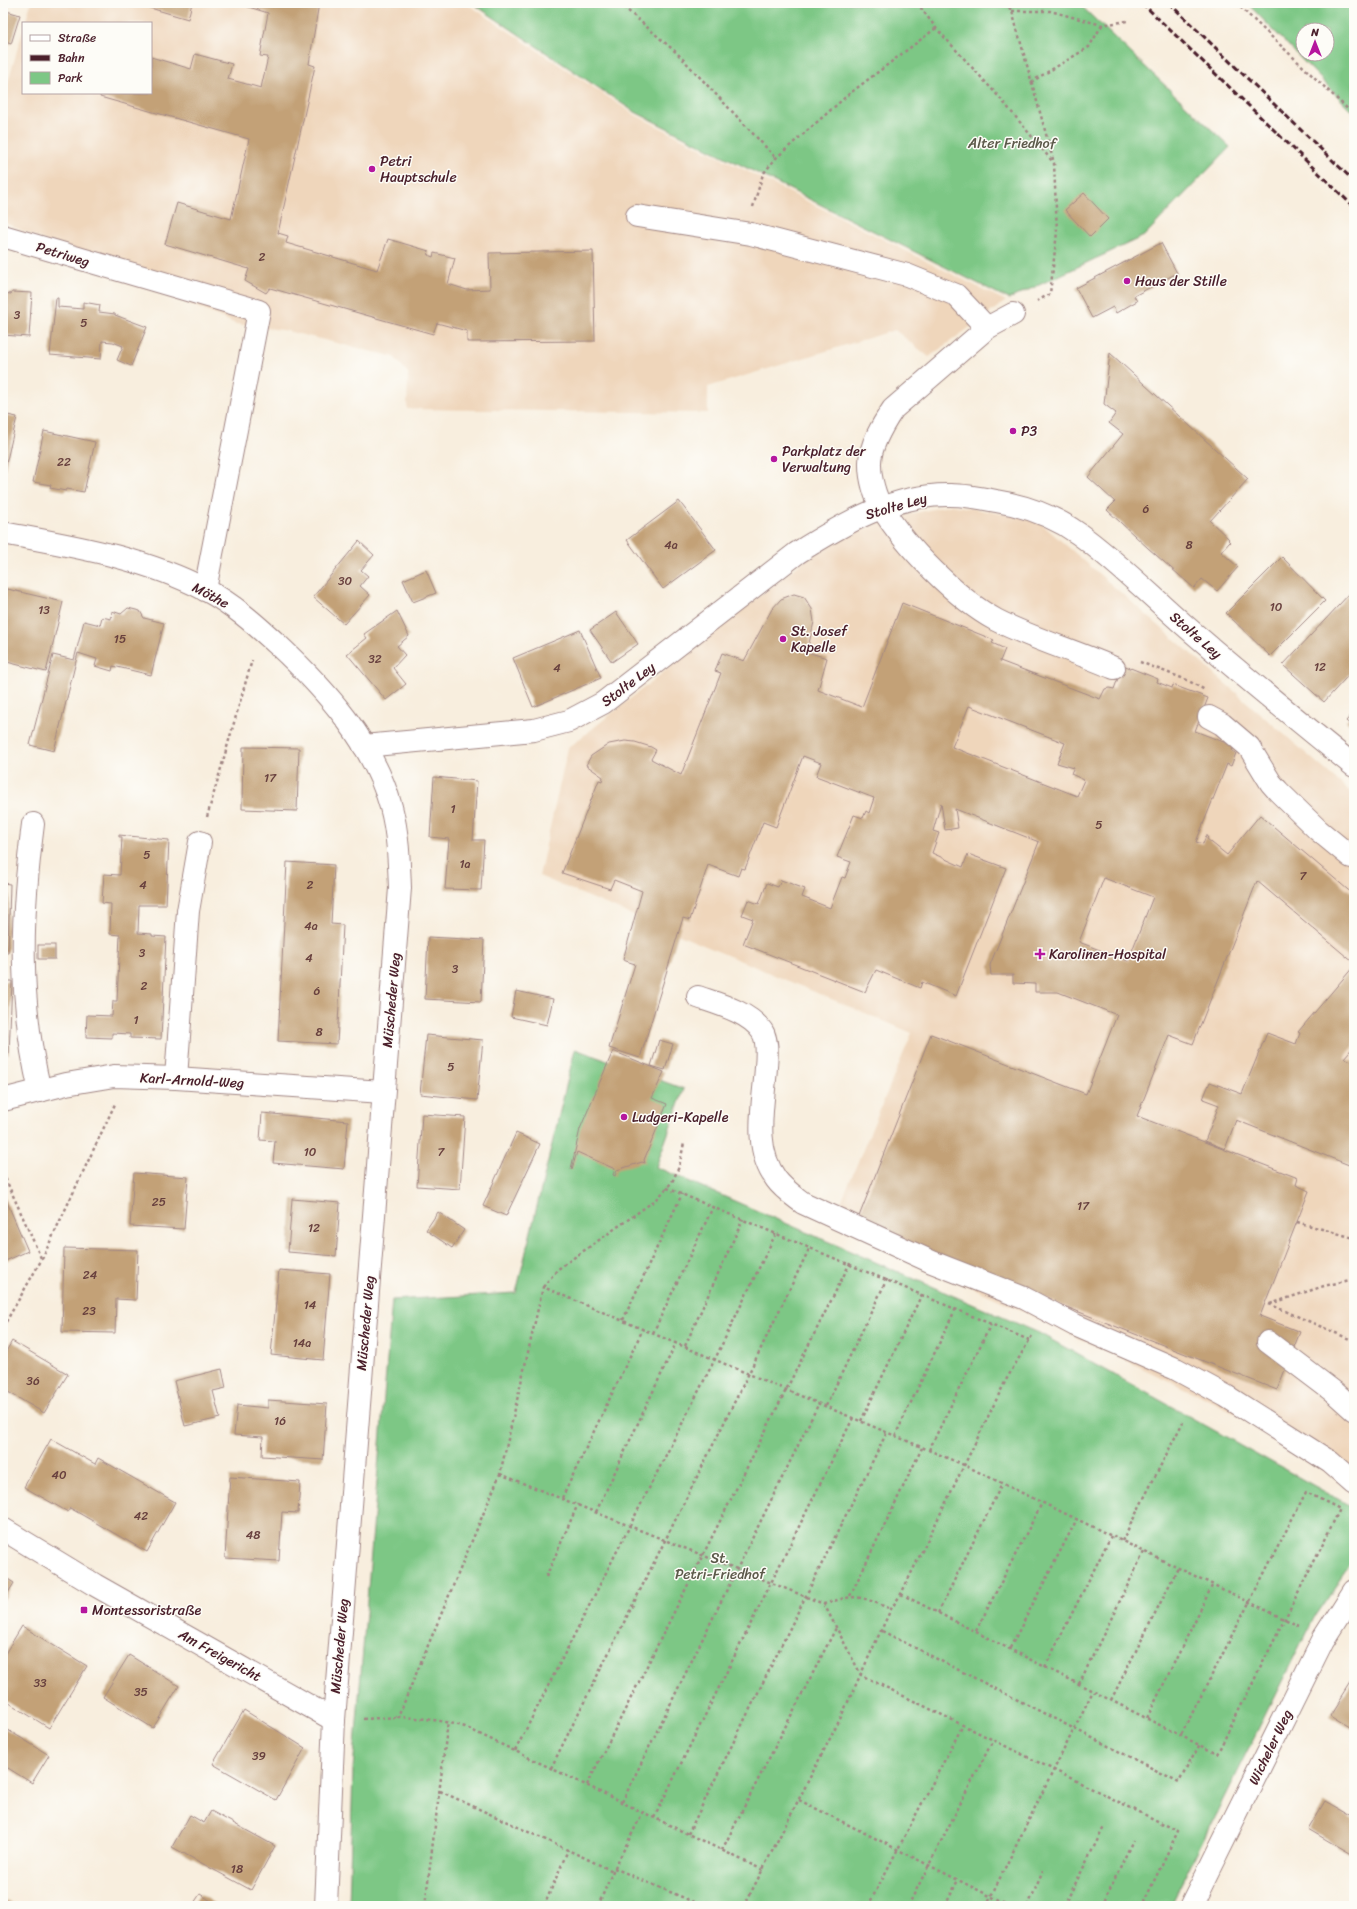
<svg xmlns="http://www.w3.org/2000/svg" width="1357" height="1909" viewBox="0 0 1357 1909" font-family="Sriracha,sans-serif">
  <style>
    .built { fill: #efd6bb }
    .green { fill: #7dc785; stroke: #647358; fill-rule: evenodd }
    .building { fill: #c3a177; fill-rule: evenodd }
    .lines { fill: none; stroke-linecap: round; stroke-linejoin: round }
    .minor-casing { stroke: #a18684; stroke-width: 24 }
    .path { stroke: #a18684; stroke-width: 2.5; stroke-dasharray: 3 3; stroke-linecap: butt }
    .minor { stroke: #fff; stroke-width: 22 }
    .rail { stroke: #4a1f2b; stroke-width: 3; stroke-dasharray: 6 3; stroke-linecap: butt }
    .poi-dot { fill: #b5179e; stroke: #fdfcf7; stroke-width: 1.5 }
    .labels { text-anchor: middle; stroke-width: 3; stroke-linejoin: round; paint-order: stroke }
    .number-label { font-size: 12px; fill: #68403e }
    .park-label { font-size: 14px; fill: #5c5a4a; stroke: #fdfcf7 }
    .poi-label { font-size: 14px; fill: #4a1f2b; stroke: #fdfcf7; text-anchor: start }
    .street-label { font-size: 14px; fill: #4a1f2b; stroke: #fdfcf7 }
  </style>
  <rect width="100%" height="100%" fill="#fdfcf7"/>
  <filter id="ink" filterUnits="userSpaceOnUse"><feTurbulence type="fractalNoise" baseFrequency=".025" numOctaves="2"/><feDisplacementMap in="SourceGraphic" scale="8" xChannelSelector="R" yChannelSelector="G"/><feConvolveMatrix kernelMatrix="1 2 1 2 8 2 1 2 1" color-interpolation-filters="sRGB"/></filter>
  <filter id="wash" filterUnits="userSpaceOnUse"><feTurbulence type="fractalNoise" baseFrequency=".012" numOctaves="4" result="noise"/><feDisplacementMap in="SourceGraphic" scale="16" xChannelSelector="R" yChannelSelector="G"/><feGaussianBlur stdDeviation="0.9" result="paint"/><feColorMatrix in="noise" values="0 0 0 0 0 0 0 0 0 0 0 0 0 0 0 0 0 1.4 0 .05"/><feComposite in="paint" operator="in"/></filter>
  <g filter="url(#wash)">
    <rect width="100%" height="100%" fill="#f8eede"/>
    <g class="built">
      <path d="M31,3H466L635,115L1006,301L929,357L895,330L708,387V413L407,409L408,373L394,357L283,330L236,324L3,222V99L23,30V93H151V23H25Z"/>
      <path d="M952,505L1037,520L1354,795V1469L833,1221L912,1033L539,876L568,748L819,549L882,520Z"/>
    </g>
    <g class="green">
      <path d="M472,3H1078L1230,147L1144,236L1009,299L633,111Z"/>
      <path d="M1247,3H1354V113ZM1303,30H1327V54H1303Z"/>
      <path d="M575,1049L684,1089L656,1167L1039,1333L1354,1508V1559L1314,1617L1170,1906H349L353,1769L392,1300L516,1293Z"/>
    </g>
    <g id="blocks">
      <g class="building">
        <path d="M133,3H192L188,19Z"/>
        <path d="M236,3H319L309,64L315,66L278,233L288,236L286,243L377,270L388,239L429,251L428,255L433,257L434,253L455,258L448,284L467,290L490,289L489,253L593,251L595,341L467,342V331L437,323L433,334L270,288L266,293L245,281L249,269L165,244L177,203L231,219L249,139L100,97L101,93H151V57L191,69L195,54L232,64L228,79L261,88L268,57L260,56L268,13Z"/>
        <path d="M3,10L20,15L11,44L3,41Z"/>
        <path d="M1084,193L1108,219L1090,237L1065,210Z"/>
        <path d="M1161,243L1177,273L1134,296L1137,301L1116,313L1113,307L1092,318L1076,288Z"/>
        <path d="M12,292L32,293L29,337L3,335V293L11,294Z"/>
        <path d="M56,298H58V307L83,309V302L100,305L99,312L115,314V315L147,327L131,366L117,360L123,346L113,342L102,341L101,359L50,355Z"/>
        <path d="M1110,353L1248,479L1210,521L1229,539L1228,540L1230,542L1221,552L1238,567L1217,591L1202,579L1194,588L1148,548L1107,510L1115,502L1088,477L1123,434L1109,423L1116,413L1104,404Z"/>
        <path d="M3,414L17,417L4,473H3Z"/>
        <path d="M44,431L95,442L84,492L67,489L66,491L50,488L51,485L33,482Z"/>
        <path d="M679,501L716,550L663,589L627,540Z"/>
        <path d="M359,541L374,555L361,570L368,576L360,586L370,595L344,624L313,597Z"/>
        <path d="M1282,557L1325,601L1270,656L1226,613Z"/>
        <path d="M426,570L436,593L413,602L403,580Z"/>
        <path d="M3,588L63,602L46,672L3,661Z"/>
        <path d="M1352,591L1354,593V669L1324,702L1283,665Z"/>
        <path d="M794,594L804,597L812,609L814,622L807,652L827,658L818,690L862,707L902,603L994,640L992,643L1005,649L1000,661L1100,699L1105,689L1109,688L1114,689L1123,665L1158,679L1157,682L1172,688L1173,685L1208,698L1195,731L1234,746L1232,751L1236,753L1231,766L1227,764L1196,842L1203,844L1206,836H1208L1207,839L1227,855L1260,815L1354,895V963L1257,881L1193,1044L1169,1035L1137,1116L1298,1178L1296,1185L1309,1191L1260,1316L1300,1332L1277,1390L856,1224L931,1034L1086,1094L1117,1015L1058,992H1035V984L1013,983V975H991L990,965L1039,842L955,809L958,828L945,830L941,803L933,831L939,833L932,853L963,867L968,854L1006,868L956,996L922,982L920,988L876,970L865,992L743,944L753,919L742,915L748,900L759,904L767,883L778,887L781,880L805,889L802,897L830,908L842,877L845,878L851,862L837,857L854,815L863,818L866,811L869,813L874,798L816,776L821,763L803,756L776,827L763,822L745,869L741,868L738,876L708,865L690,920L683,918L640,1058L609,1048L635,964L623,960L642,891L614,880L610,889L562,873L599,780L602,781L603,777L586,765L591,756L609,744L625,741L635,742L651,747L656,750L651,759L681,775L721,673L715,671L722,653L744,661L772,609L781,599ZM969,706L1065,743L1057,763L1074,768L1071,774L1084,780L1077,796L952,747ZM1104,878L1153,897L1128,961L1079,942Z"/>
        <path d="M128,608L140,611L144,618L164,623L151,675L113,666L112,671L95,666L97,659L78,653L54,751L30,745L53,655L74,660L84,621L100,625L102,617L111,619L112,611L121,614Z"/>
        <path d="M397,611L409,636L397,646L405,655L393,668L406,684L386,700L347,654L367,638L364,634Z"/>
        <path d="M616,612L638,644L612,662L590,630Z"/>
        <path d="M580,630L601,678L533,707L513,658Z"/>
        <path d="M1354,712V728L1346,721Z"/>
        <path d="M243,747L299,748L297,811L242,809Z"/>
        <path d="M434,777L477,781L473,840H484L481,890L445,889L449,839L430,837Z"/>
        <path d="M119,835L169,840L166,905H139L138,933L152,934V936L166,937L161,1039L130,1038V1034L112,1033V1038L86,1037L87,1015L112,1016L113,1001H117L120,935L110,934L111,904L102,903L104,874L120,875L122,837H119Z"/>
        <path d="M287,862L334,865L331,924L343,925L337,1044L278,1041Z"/>
        <path d="M3,883L10,884L8,953H3Z"/>
        <path d="M428,937L484,940L481,1002L425,999Z"/>
        <rect x="38" y="945" width="17" height="14"/>
        <path d="M1354,966V1046L1344,1058L1354,1062V1167L1236,1120L1225,1149L1205,1141L1219,1105L1203,1099L1210,1082L1242,1094L1267,1033L1296,1044L1300,1033L1298,1032Z"/>
        <path d="M3,981H12L9,1054H3Z"/>
        <path d="M516,991L553,999L547,1025L511,1017Z"/>
        <path d="M426,1035L483,1040L477,1100L420,1094Z"/>
        <path d="M659,1040L673,1044L665,1070L651,1066Z"/>
        <path d="M613,1051L664,1072L652,1098L667,1104L644,1160L645,1163L642,1162L617,1170L615,1176L613,1175L615,1169L577,1152L572,1169H571L580,1129Z"/>
        <path d="M262,1113L348,1121L344,1169L273,1163L275,1141L260,1140Z"/>
        <path d="M422,1114L465,1117L460,1189L417,1186Z"/>
        <path d="M516,1133L540,1144L506,1216L483,1206Z"/>
        <path d="M134,1173L188,1177L184,1229L130,1226Z"/>
        <path d="M3,1193L28,1251L3,1262Z"/>
        <path d="M292,1199L340,1203L336,1256L288,1252Z"/>
        <path d="M438,1212L464,1230L452,1248L426,1230Z"/>
        <path d="M64,1248L138,1250L136,1300L116,1299L115,1333L62,1332Z"/>
        <path d="M279,1270L330,1274L323,1360L271,1355Z"/>
        <path d="M12,1341L68,1374L44,1413L3,1389V1357Z"/>
        <path d="M222,1369L226,1388L213,1391L220,1418L185,1426L174,1381Z"/>
        <path d="M268,1400L327,1404L323,1460L262,1456L263,1437L234,1435L237,1405L268,1408Z"/>
        <path d="M51,1439L95,1464L98,1458L175,1502L147,1552L70,1508L68,1512L24,1487Z"/>
        <path d="M230,1477L300,1482L298,1513L282,1512L279,1561L225,1558Z"/>
        <path d="M3,1576L14,1583L3,1601Z"/>
        <path d="M22,1626L87,1666L49,1728L3,1699V1657Z"/>
        <path d="M129,1655L179,1686L153,1728L103,1697Z"/>
        <path d="M1354,1677V1730L1330,1715Z"/>
        <path d="M244,1710L305,1748L276,1800L213,1764Z"/>
        <path d="M3,1727L49,1755L32,1783L3,1765Z"/>
        <path d="M1324,1802L1354,1819V1856L1308,1829Z"/>
        <path d="M211,1811L275,1846L251,1890L172,1847L190,1815L204,1823Z"/>
        <path d="M200,1894L219,1906H192Z"/>
        <path d="M3,1899L15,1906H3Z"/>
      </g>
    </g>
  </g>
  <g filter="url(#ink)">
    <use href="#blocks" fill-opacity="0" stroke="#a18684" stroke-width="1"/>
    <g class="lines">
      <g class="minor-casing">
        <g id="minor">
          <path d="M637,216L751,234L907,275L956,295L987,328"/>
          <path d="M3,236L259,311L205,590"/>
          <path d="M1013,314L987,328L893,409C883,424 869,446 870,465C870,478 875,497 882,508C905,546 957,599 996,620C1033,639 1075,651 1114,668"/>
          <path d="M3,533C72,546 143,557 206,590C234,605 255,624 278,645C326,690 373,742 391,807C398,833 399,861 400,888L334,1720L326,1906"/>
          <path d="M1209,717L1222,724L1249,747L1271,783L1278,791L1318,830L1351,857L1354,853"/>
          <path d="M364,746L534,730L569,721L603,703L797,553C843,524 893,494 950,495C966,495 981,498 996,501C1026,506 1054,516 1079,534C1115,560 1148,593 1182,623C1238,672 1296,719 1354,766"/>
          <path d="M33,824C21,917 18,998 40,1091"/>
          <path d="M698,997C718,1004 749,1012 762,1031C768,1040 767,1056 766,1067C764,1103 752,1147 776,1179C783,1189 794,1196 803,1203L932,1262L1024,1298L1075,1325L1176,1369L1226,1396L1330,1462L1354,1483"/>
          <path d="M176,1078L188,911L200,842"/>
          <path d="M3,1100L66,1084L114,1076L176,1078L383,1092"/>
          <path d="M1268,1342L1334,1392L1354,1410"/>
          <path d="M3,1529L95,1585L334,1720"/>
          <path d="M1191,1906L1323,1640L1354,1591"/>
        </g>
      </g>
      <g class="path">
        <path d="M619,3L677,53L776,158"/>
        <path d="M917,3L936,28L1000,98L1052,161"/>
        <path d="M1005,3L1012,11L1054,163L1057,232L1050,294L1037,301"/>
        <path d="M1236,3L1354,115"/>
        <path d="M1012,11H1050L1102,25L1127,21"/>
        <path d="M1031,82L1089,47L1102,25"/>
        <path d="M753,207L763,174L776,158L849,94L936,28"/>
        <path d="M1140,662L1187,680L1205,690"/>
        <path d="M207,817L252,660"/>
        <path d="M3,1173L41,1258"/>
        <path d="M667,1188L1029,1340"/>
        <path d="M1297,1222L1354,1238"/>
        <path d="M543,1287L558,1269L657,1199L672,1182L679,1167L684,1143"/>
        <path d="M1269,1304L1354,1341"/>
        <path d="M1270,1304L1324,1286L1354,1279"/>
        <path d="M623,1320L682,1194"/>
        <path d="M3,1327L42,1259L115,1104"/>
        <path d="M653,1333L713,1207"/>
        <path d="M685,1346L743,1219"/>
        <path d="M826,1406L887,1279"/>
        <path d="M861,1421L922,1294"/>
        <path d="M895,1436L956,1308"/>
        <path d="M929,1450L991,1324"/>
        <path d="M500,1474L824,1604C858,1593 859,1596 891,1609"/>
        <path d="M562,1498L643,1329"/>
        <path d="M596,1512L676,1343"/>
        <path d="M1122,1541L1183,1422"/>
        <path d="M546,1577L578,1504"/>
        <path d="M901,1594L1217,1754L1340,1509L1306,1492L1181,1735"/>
        <path d="M850,1596L922,1448"/>
        <path d="M824,1604L861,1675L1178,1831L1142,1906"/>
        <path d="M938,1613L1002,1484"/>
        <path d="M882,1631L1179,1782L1200,1744"/>
        <path d="M976,1631L1042,1503"/>
        <path d="M1010,1648L1077,1519"/>
        <path d="M1045,1667L1111,1536"/>
        <path d="M1079,1684L1144,1552"/>
        <path d="M1111,1700L1178,1568"/>
        <path d="M1147,1718L1213,1584"/>
        <path d="M363,1719L398,1717"/>
        <path d="M515,1751L715,1359L776,1233"/>
        <path d="M551,1768L749,1373L810,1247"/>
        <path d="M587,1785L850,1263"/>
        <path d="M440,1791L613,1871"/>
        <path d="M799,1800L1010,1906"/>
        <path d="M622,1802L819,1403"/>
        <path d="M654,1818L853,1418"/>
        <path d="M688,1834L887,1432"/>
        <path d="M722,1850L836,1628"/>
        <path d="M614,1868L703,1906"/>
        <path d="M763,1870L465,1727C443,1720 421,1718 398,1717L500,1474L543,1287L964,1465L1299,1626"/>
        <path d="M425,1906L448,1721"/>
        <path d="M544,1906L568,1850"/>
        <path d="M598,1906L613,1871L643,1812"/>
        <path d="M744,1906L840,1719L891,1609L901,1594L1006,1380L1033,1334"/>
        <path d="M868,1906L963,1725"/>
        <path d="M908,1906L993,1740"/>
        <path d="M945,1906L958,1880"/>
        <path d="M986,1906L1093,1691"/>
        <path d="M1028,1906L1043,1871"/>
        <path d="M1064,1906L1104,1827"/>
        <path d="M1102,1906L1133,1840"/>
      </g>
      <use href="#minor" class="minor"/>
      <g class="rail">
        <path d="M1142,3L1354,207"/>
        <path d="M1169,3L1354,181"/>
      </g>
    </g>
  </g>
  <g class="poi-dot">
    <circle cx="372" cy="169" r="4"/>
    <circle cx="1127" cy="281" r="4"/>
    <circle cx="1013" cy="431" r="4"/>
    <circle cx="774" cy="459" r="4"/>
    <circle cx="783" cy="639" r="4"/>
    <path d="M1038 948h4v4h4v4h-4v4h-4v-4h-4v-4h4z"/>
    <circle cx="624" cy="1117" r="4"/>
    <rect x="80" y="1606" width="8" height="8" rx="2"/>
  </g>
  <g class="labels">
    <g class="number-label">
      <text x="262" y="261">2</text>
      <text x="17" y="319">3</text>
      <text x="84" y="327">5</text>
      <text x="64" y="466">22</text>
      <text x="1146" y="513">6</text>
      <text x="671" y="549">4a</text>
      <text x="1189" y="549">8</text>
      <text x="345" y="585">30</text>
      <text x="1276" y="611">10</text>
      <text x="44" y="614">13</text>
      <text x="120" y="643">15</text>
      <text x="375" y="663">32</text>
      <text x="1320" y="671">12</text>
      <text x="557" y="672">4</text>
      <text x="270" y="782">17</text>
      <text x="453" y="813">1</text>
      <text x="1099" y="829">5</text>
      <text x="147" y="859">5</text>
      <text x="465" y="868">1a</text>
      <text x="1303" y="880">7</text>
      <text x="143" y="889">4</text>
      <text x="310" y="889">2</text>
      <text x="311" y="930">4a</text>
      <text x="142" y="957">3</text>
      <text x="309" y="962">4</text>
      <text x="455" y="973">3</text>
      <text x="144" y="990">2</text>
      <text x="317" y="995">6</text>
      <text x="136" y="1024">1</text>
      <text x="319" y="1036">8</text>
      <text x="451" y="1071">5</text>
      <text x="310" y="1156">10</text>
      <text x="441" y="1156">7</text>
      <text x="159" y="1206">25</text>
      <text x="1083" y="1210">17</text>
      <text x="314" y="1232">12</text>
      <text x="90" y="1279">24</text>
      <text x="310" y="1309">14</text>
      <text x="89" y="1315">23</text>
      <text x="302" y="1347">14a</text>
      <text x="33" y="1385">36</text>
      <text x="280" y="1425">16</text>
      <text x="59" y="1479">40</text>
      <text x="141" y="1520">42</text>
      <text x="253" y="1539">48</text>
      <text x="40" y="1687">33</text>
      <text x="141" y="1696">35</text>
      <text x="259" y="1760">39</text>
      <text x="237" y="1873">18</text>
    </g>
    <g class="park-label">
      <text x="1012" y="148">Alter Friedhof</text>
      <text x="720" y="1563">St.<tspan x="720" dy="16">Petri-Friedhof</tspan></text>
    </g>
    <g class="poi-label">
      <text x="380" y="166">Petri<tspan x="380" dy="16">Hauptschule</tspan></text>
      <text x="1135" y="286">Haus der Stille</text>
      <text x="1021" y="436">P3</text>
      <text x="782" y="456">Parkplatz der<tspan x="782" dy="16">Verwaltung</tspan></text>
      <text x="791" y="636">St. Josef<tspan x="791" dy="16">Kapelle</tspan></text>
      <text x="1049" y="959">Karolinen-Hospital</text>
      <text x="632" y="1122">Ludgeri-Kapelle</text>
      <text x="92" y="1615">Montessoristraße</text>
    </g>
    <g class="street-label">
      <text transform="translate(63 254) rotate(17)" y="5">Petriweg</text>
      <text transform="translate(896 506) rotate(-16)" y="5">Stolte Ley</text>
      <text transform="translate(211 595) rotate(28)" y="5">Möthe</text>
      <text transform="translate(1196 635) rotate(41)" y="5">Stolte Ley</text>
      <text transform="translate(628 684) rotate(-37)" y="5">Stolte Ley</text>
      <text transform="translate(391 1000) rotate(-85)" y="5">Müscheder Weg</text>
      <text transform="translate(192 1080) rotate(3)" y="5">Karl-Arnold-Weg</text>
      <text transform="translate(365 1323) rotate(-85)" y="5">Müscheder Weg</text>
      <text transform="translate(339 1646) rotate(-85)" y="5">Müscheder Weg</text>
      <text transform="translate(220 1655) rotate(29)" y="5">Am Freigericht</text>
      <text transform="translate(1270 1747) rotate(-64)" y="5">Wicheler Weg</text>
    </g>
  </g>
  <rect width="1357" height="1909" fill="none" stroke="#fdfcf7" stroke-width="16"/>
  <rect x="22" y="22" width="130" height="72" fill="#fdfcf7" stroke="#b5a4a5"/>
  <rect x="30" y="35" width="20" height="6" fill="#ffffff" stroke="#b5a4a5"/>
  <text x="58" y="42" font-size="12" fill="#4a1f2b">Straße</text>
  <rect x="30" y="55" width="20" height="6" fill="#4a1f2b" stroke="#b5a4a5"/>
  <text x="58" y="62" font-size="12" fill="#4a1f2b">Bahn</text>
  <rect x="30" y="72" width="20" height="12" fill="#7dc785" stroke="#b5a4a5"/>
  <text x="58" y="82" font-size="12" fill="#4a1f2b">Park</text>
  <g transform="translate(1315 42)"><circle r="19" fill="#fdfcf7" stroke="#b5a4a5"/>
  <path d="M0-3L7 15L0 10L-7 15Z" fill="#b5179e"/>
  <text y="-6" font-size="11" font-weight="bold" text-anchor="middle" fill="#4a1f2b">N</text>
  </g>
</svg>
